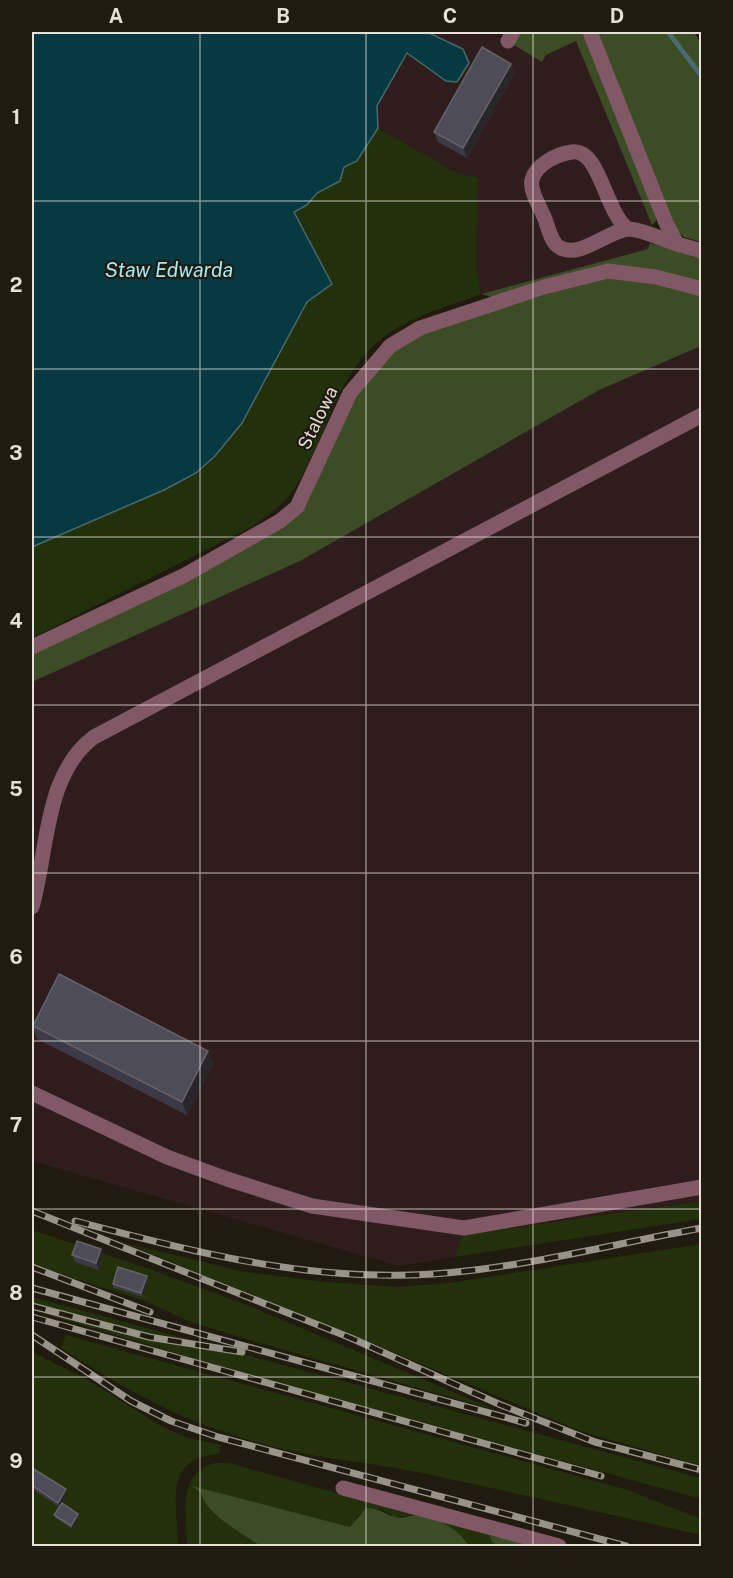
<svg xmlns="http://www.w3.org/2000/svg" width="733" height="1578" viewBox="0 0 733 1578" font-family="'Public Sans',sans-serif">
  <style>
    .industrial { fill: #2f1c1c }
    .green { fill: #22300b }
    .forest { fill: #3c4d25 }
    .water { fill: #063941; stroke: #496b6e; stroke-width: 1.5 }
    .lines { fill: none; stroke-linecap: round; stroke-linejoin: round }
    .stream { stroke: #496b6e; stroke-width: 5 }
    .minor { stroke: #815966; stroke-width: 15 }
    .rail-casing { stroke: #99948a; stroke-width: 7 }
    .rail { stroke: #211a0e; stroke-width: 4.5; stroke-dasharray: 14; stroke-linecap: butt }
    .wall { fill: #3c3a46 }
    .shaded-wall { fill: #292629 }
    .building { fill: #4e4c56; stroke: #66636a; stroke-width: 1.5 }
    .grid { fill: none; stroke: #e5e0d8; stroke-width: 1.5; stroke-opacity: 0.55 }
    .labels { text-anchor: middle; stroke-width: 4.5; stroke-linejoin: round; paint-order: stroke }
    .street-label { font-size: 18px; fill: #e5e0d8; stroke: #211a0e }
    .water-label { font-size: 20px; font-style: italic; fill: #a1ebfb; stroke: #211a0e }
    .neatline { fill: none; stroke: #e5e0d8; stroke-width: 2 }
    .grid-label { font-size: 20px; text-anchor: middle; font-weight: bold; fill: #e5e0d8 }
  </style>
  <rect width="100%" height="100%" fill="#211a0e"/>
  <g class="industrial">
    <path d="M419,32H490L542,61L546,55L576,41L654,229L649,249L481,294L476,264L478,177L459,174L378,128L377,106Z"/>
    <path d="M701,346V1201L463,1235L455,1257L399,1266L32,1161V677L603,387Z"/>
  </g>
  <g class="green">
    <path d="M378,128L459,174L478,177L476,264L481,294C445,308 402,318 374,345C333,384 324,444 294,489C284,504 267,516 253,526L32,638V547L164,490L196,473L215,456L242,423L307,302L310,239L294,212L307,205L317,193L340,181L344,167L361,156Z"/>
    <path d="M701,1201V1219L455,1257L462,1235Z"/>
    <path d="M32,1230L141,1266L247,1305L498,1411L236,1336L188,1321L145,1301L32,1265Z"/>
    <path d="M124,1243L245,1272L326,1282L399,1287L449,1283L701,1244V1466L580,1431L355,1336Z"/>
    <path d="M32,1297L701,1478V1499L249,1375L32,1310Z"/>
    <path d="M66,1335L628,1490L701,1519V1535C607,1514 512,1492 417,1472C374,1463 330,1460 287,1450C199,1430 136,1397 61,1348Z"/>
    <path d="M32,1352L83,1377L161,1426L186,1437L221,1445L219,1454C161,1458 178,1505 178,1546H32Z"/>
    <path d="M215,1463H229L415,1515L394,1517L381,1509L359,1514L351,1527L194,1488L201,1493C206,1515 241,1532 260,1546H187C187,1514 176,1473 215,1463Z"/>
    <path d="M433,1519L518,1540L506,1541L497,1537L492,1542L498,1546H469L464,1538Z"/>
  </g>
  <g class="forest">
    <path d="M521,32H584L656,217V221L652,225L576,41L546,55L542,62L514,45Z"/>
    <path d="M593,32H665L701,80V242L684,237L675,229Z"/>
    <path d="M670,32H694L701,44V73Z"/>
    <path d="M650,243L701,257V283L608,267L492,297L481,294L648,249Z"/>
    <path d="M608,275L701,293V346L599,390L300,561L32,682V654L282,525L355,397L393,350L423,332Z"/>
    <path d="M192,1486L350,1527L366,1508C384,1509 384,1515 396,1517C403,1519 408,1516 415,1515C434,1514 461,1531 469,1546H260C241,1532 206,1515 201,1493Z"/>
    <path d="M490,1536L518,1540L537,1546H498L492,1542Z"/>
  </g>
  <path class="water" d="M32,32H427L463,49L469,63L457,82L446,81L407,53L377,106L378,128L357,161L344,167L340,181L317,193L307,205L294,212L332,284L307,302L242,423L215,456L196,473L164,490L32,547Z"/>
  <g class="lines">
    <path class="stream" d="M668,32L702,77"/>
    <g class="minor">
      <path d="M590,32L666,223L677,244L702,251"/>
      <path d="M508,41L513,32"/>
      <path d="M628,229C605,213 600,148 572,152C557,154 536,164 532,180C529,190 541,209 545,219C548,227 551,242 559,247C580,260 608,230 629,229C640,229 665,240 677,244"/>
      <path d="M32,647L185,575L280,521L297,507L350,393L390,346L420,328L544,287L608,271L656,277L702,289"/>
      <path d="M32,907C48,852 44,774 94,737L702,415"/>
      <path d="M32,1093L167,1157L227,1179L312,1206L464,1228L702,1187"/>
      <path d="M343,1488L559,1546"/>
    </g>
    <g class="rail-casing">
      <g id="rail">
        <path d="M32,1211L351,1338L501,1405L595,1442L702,1470"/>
        <path d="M75,1221C195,1252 307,1282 433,1274C523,1268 612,1244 702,1228"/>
        <path d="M32,1267L150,1312"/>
        <path d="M32,1288L526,1423"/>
        <path d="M32,1306L149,1337L242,1352"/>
        <path d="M32,1317L601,1476"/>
        <path d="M32,1335L131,1401L171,1421L218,1437L626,1546"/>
      </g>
    </g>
    <use href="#rail" class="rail"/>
  </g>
  <g class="wall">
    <path d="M511,64L514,74L467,158L438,142L434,132Z"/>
    <path d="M33,1026L208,1051L213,1064L187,1115L37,1039Z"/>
    <path d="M101,1249L103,1256L99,1270L75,1262L72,1255Z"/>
    <path d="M148,1279L143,1297L114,1288L113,1284Z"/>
    <path d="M32,1468L68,1494L62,1503L79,1517L73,1529L56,1518L54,1515L59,1507L32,1489Z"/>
  </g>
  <g class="shaded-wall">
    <path d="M511,64L514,74L467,158L463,148Z"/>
    <path d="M208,1051L213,1064L187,1115L182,1102Z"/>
    <path d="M101,1249L103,1256L99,1270L96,1263Z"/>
    <path d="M147,1276L148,1279L143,1297L141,1293Z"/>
    <path d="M66,1489L68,1494L59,1508L58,1503Z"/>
    <path d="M78,1514L79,1517L73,1529L71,1526Z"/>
  </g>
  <g class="building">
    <path d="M482,47L511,64L463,148L434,132Z"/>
    <path d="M59,974L208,1051L182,1102L33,1026Z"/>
    <path d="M77,1241L101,1249L96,1263L72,1255Z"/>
    <path d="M118,1267L147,1276L141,1293L113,1284Z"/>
    <path d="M32,1468L66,1489L58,1503L32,1485Z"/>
    <path d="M62,1503L78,1514L71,1526L54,1515Z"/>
  </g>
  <path class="grid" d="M200,32V1546M366,32V1546M533,32V1546M32,201H702M32,369H702M32,537H702M32,705H702M32,873H702M32,1041H702M32,1209H702M32,1377H702"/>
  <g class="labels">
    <g class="street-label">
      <text transform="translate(318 418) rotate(-64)" y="6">Stalowa</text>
    </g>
    <g class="water-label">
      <text x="169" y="277">Staw Edwarda</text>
    </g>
  </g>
  <rect width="733" height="1578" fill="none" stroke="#211a0e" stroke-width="66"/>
  <rect x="33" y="33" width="667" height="1512" class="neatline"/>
  <g class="grid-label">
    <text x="116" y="23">A</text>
    <text x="283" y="23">B</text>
    <text x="450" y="23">C</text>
    <text x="617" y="23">D</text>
    <text x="16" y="124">1</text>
    <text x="16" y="292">2</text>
    <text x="16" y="460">3</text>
    <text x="16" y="628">4</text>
    <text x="16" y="796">5</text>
    <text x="16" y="964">6</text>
    <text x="16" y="1132">7</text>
    <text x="16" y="1300">8</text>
    <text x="16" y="1468">9</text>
  </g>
</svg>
